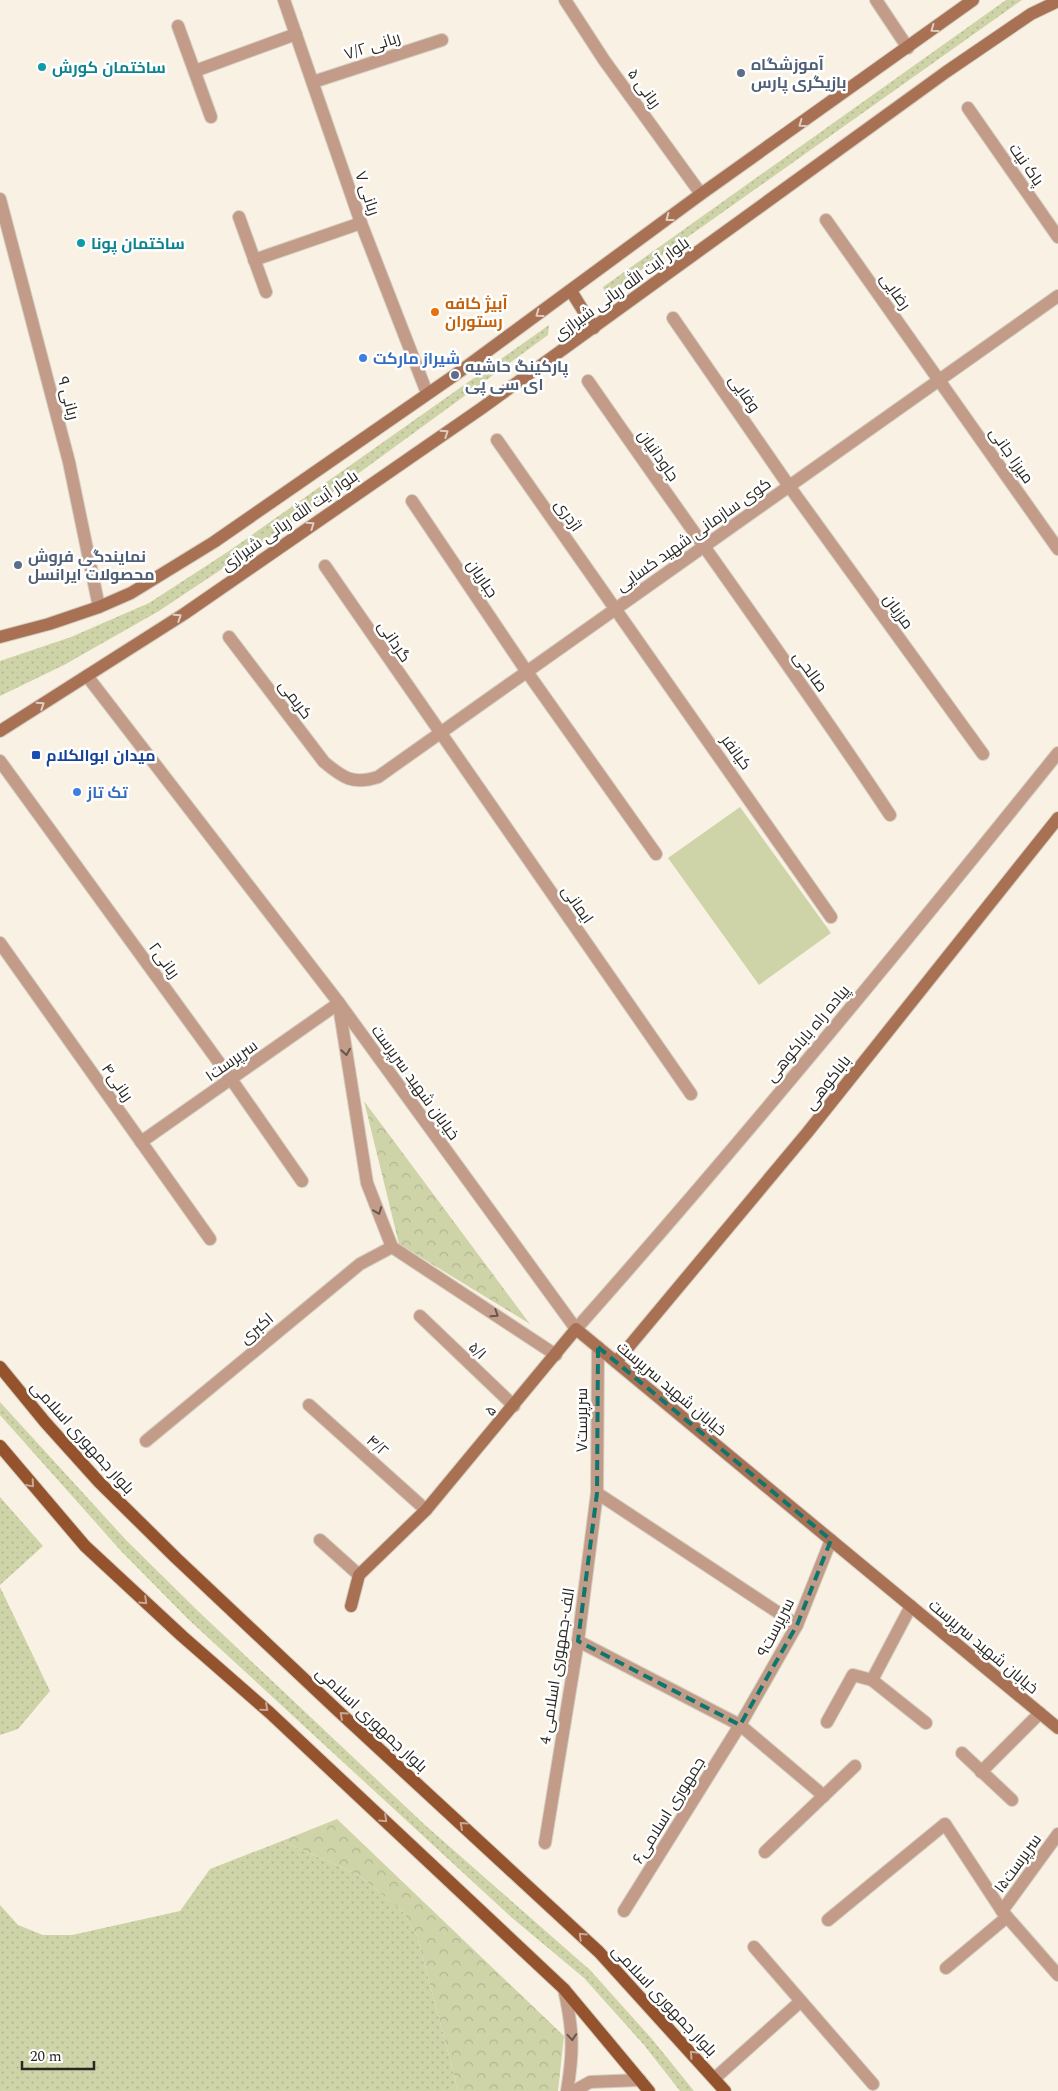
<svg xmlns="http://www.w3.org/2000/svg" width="1058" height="2091" viewBox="0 0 1058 2091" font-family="Spectral,Cairo,serif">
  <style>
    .grass { fill: url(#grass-dots) }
    .forest { fill: url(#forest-crowns) }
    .pitch { fill: #ced4a8 }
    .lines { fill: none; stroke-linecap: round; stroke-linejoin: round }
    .street-casing { stroke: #d4cec1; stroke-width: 14 }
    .secondary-casing { stroke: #d4cec1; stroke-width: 14 }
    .primary-casing { stroke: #d4cec1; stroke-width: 14 }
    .street { stroke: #c29c88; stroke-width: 12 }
    .secondary { stroke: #a87154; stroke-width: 12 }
    .primary { stroke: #94522d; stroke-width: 12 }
    .oneway { stroke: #e1cdc3 }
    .oneway2 { stroke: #67564b }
    .oneway3 { stroke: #caa896 }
    .marked { fill: none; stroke: #0f766e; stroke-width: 4; stroke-dasharray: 10 6; stroke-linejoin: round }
    .culture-dot { fill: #0f9aa8; stroke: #fff; stroke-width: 2 }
    .service-dot { fill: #5c6f8a; stroke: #fff; stroke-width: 2 }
    .food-dot { fill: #e8710a; stroke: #fff; stroke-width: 2 }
    .shop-dot { fill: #3f7fe0; stroke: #fff; stroke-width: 2 }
    .transit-dot { fill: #1a4fb4; stroke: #fff; stroke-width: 2 }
    .labels { text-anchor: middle; stroke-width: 5; stroke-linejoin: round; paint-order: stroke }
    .street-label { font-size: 16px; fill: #2b2823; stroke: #fff }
    .service-label { font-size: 16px; font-weight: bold; fill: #4e5e75; stroke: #fff; text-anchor: start }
    .culture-label { font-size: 16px; font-weight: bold; fill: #0d838f; stroke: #fff; text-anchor: start }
    .food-label { font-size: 16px; font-weight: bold; fill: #c56008; stroke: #fff; text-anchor: start }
    .shop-label { font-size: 16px; font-weight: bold; fill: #366cbe; stroke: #fff; text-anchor: start }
    .transit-label { font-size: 16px; font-weight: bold; fill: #164399; stroke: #fff; text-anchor: start }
  </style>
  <defs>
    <pattern id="grass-dots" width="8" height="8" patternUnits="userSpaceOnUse" patternTransform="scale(1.25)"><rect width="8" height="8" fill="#ced4a8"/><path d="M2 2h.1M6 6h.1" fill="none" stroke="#b1b690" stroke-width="1.8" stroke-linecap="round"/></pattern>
    <pattern id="forest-crowns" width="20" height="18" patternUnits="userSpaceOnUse" patternTransform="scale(1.25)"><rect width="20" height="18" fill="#ced4a8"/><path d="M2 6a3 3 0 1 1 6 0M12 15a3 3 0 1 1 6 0" fill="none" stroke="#b1b690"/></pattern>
  </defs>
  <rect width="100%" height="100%" fill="#f9f2e4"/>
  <g class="grass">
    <path d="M1006,0H1022L606,295L603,287Z"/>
    <path d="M549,325L548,335L285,527L159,611L64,665L0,696V661L71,637L149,603L229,551Z"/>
    <path d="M0,1402L126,1540L198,1611L425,1825L590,1970L652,2039L694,2091H680L644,2045L584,1978L511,1917L189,1620L121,1551L0,1415Z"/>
    <path d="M0,1497L43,1546L0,1585Z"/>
    <path d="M0,1587L50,1691L18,1729L0,1735Z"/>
    <path d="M282,1841L359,1875L403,1912L417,1936L455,2078L457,2091H0V1905L18,1925L43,1935H72L180,1911L210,1869Z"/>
  </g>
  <g class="forest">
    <path d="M364,1101L530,1324L399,1244Z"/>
    <path d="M337,1819L564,2036L558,2091H457L455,2078L417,1936L403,1912L359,1875L282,1841Z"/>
  </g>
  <path class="pitch" d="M740,807L831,933L759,985L668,858Z"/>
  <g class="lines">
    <g class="street-casing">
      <g id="street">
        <path d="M284,0L361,223L427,393"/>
        <path d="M565,0L604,60L701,194"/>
        <path d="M876,0L908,48"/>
        <path d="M178,26L211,117"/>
        <path d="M195,71L296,34"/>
        <path d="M313,82L442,40"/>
        <path d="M968,108L1058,237"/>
        <path d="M0,199L69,462L99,607"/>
        <path d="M239,217L266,292"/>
        <path d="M826,220L1058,549"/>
        <path d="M254,260L361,223"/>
        <path d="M673,318L789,486L983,754"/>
        <path d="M588,381C688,526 793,668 890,815"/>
        <path d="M497,440L831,917"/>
        <path d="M412,501L527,672L656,854"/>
        <path d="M325,566L691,1094"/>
        <path d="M229,637L324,762C343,778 353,785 378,777L1058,296"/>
        <path d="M87,676L339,1003L576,1329C742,1142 901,948 1058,753"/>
        <path d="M0,761L231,1079L302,1181"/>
        <path d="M0,943L210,1239"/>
        <path d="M339,1006L367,1183L392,1247L556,1355"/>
        <path d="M141,1142L339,1003"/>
        <path d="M420,1316L514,1406"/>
        <path d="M309,1405L426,1510"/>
        <path d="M146,1441L360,1264L392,1247"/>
        <path d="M597,1493L797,1625"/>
        <path d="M320,1540L359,1575"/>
        <path d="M578,1641L740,1725L824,1796"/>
        <path d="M872,1680L926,1723"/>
        <path d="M827,1722L853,1675L872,1680L911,1606"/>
        <path d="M962,1753L1012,1800"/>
        <path d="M981,1772L1040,1713"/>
        <path d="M545,1843L578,1641L597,1493L598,1347"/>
        <path d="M765,1852L855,1766"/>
        <path d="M624,1911L740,1725L797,1625L831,1540"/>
        <path d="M1002,1911L1058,1834"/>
        <path d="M828,1920L945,1824L1002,1911L1058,1975"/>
        <path d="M754,1947L873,2084"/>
        <path d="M946,1968L1007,1917"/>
        <path d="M564,1989C573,2029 574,2050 567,2091"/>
        <path d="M715,2078L801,2001"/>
        <path d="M574,2091L590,2082L640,2080"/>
      </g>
    </g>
    <g class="secondary-casing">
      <g id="secondary">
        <path d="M571,291L594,328"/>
        <path d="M0,637L49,624L99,607L131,593L214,542L455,375L701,194L973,0"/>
        <path d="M0,731L184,614L482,408L946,72L1031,14L1058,1"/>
        <path d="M616,1362L807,1133L1058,818"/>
        <path d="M351,1606L359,1575L426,1510L576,1329L1058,1728"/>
      </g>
    </g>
    <g class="primary-casing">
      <g id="primary">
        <path d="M0,1367L45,1422L99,1482L176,1558L335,1708L599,1952L725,2091"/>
        <path d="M0,1446L85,1546L182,1636L270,1713L564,1989L649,2091"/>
      </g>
    </g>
    <use href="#street" class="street"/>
    <use href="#secondary" class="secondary"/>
    <use href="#primary" class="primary"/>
  </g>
  <defs><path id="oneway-chevron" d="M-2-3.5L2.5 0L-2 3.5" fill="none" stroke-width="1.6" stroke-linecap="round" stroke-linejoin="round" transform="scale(1.25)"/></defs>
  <g class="oneway">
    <use href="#oneway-chevron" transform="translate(934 29) rotate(144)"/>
    <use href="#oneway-chevron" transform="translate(802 124) rotate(144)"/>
    <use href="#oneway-chevron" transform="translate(669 218) rotate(143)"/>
    <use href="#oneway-chevron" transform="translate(539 314) rotate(144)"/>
    <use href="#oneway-chevron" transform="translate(445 433) rotate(-34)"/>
    <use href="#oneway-chevron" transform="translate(311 525) rotate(-35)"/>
    <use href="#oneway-chevron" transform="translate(178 617) rotate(-33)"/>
    <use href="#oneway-chevron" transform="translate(41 705) rotate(-33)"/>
  </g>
  <g class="oneway2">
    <use href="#oneway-chevron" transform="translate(346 1052) rotate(81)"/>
    <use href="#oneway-chevron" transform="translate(378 1211) rotate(69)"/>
    <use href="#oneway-chevron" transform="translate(495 1314) rotate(33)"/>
    <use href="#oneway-chevron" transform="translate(572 2037) rotate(86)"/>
  </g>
  <g class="oneway3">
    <use href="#oneway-chevron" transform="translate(31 1484) rotate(49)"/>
    <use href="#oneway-chevron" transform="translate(144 1601) rotate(43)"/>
    <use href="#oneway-chevron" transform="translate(265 1708) rotate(41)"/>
    <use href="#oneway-chevron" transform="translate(343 1715) rotate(-138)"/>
    <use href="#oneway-chevron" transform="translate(384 1819) rotate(43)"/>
    <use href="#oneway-chevron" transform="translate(463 1825) rotate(-138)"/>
    <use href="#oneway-chevron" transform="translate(582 1936) rotate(-136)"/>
    <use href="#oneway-chevron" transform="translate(693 2054) rotate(-133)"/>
  </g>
  <path class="marked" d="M598,1347L831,1540L797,1625L740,1725L578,1641L597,1493Z"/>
  <g class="culture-dot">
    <circle cx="42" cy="67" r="5"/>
    <circle cx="81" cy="243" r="5"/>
  </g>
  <g class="service-dot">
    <circle cx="741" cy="73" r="5"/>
    <circle cx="455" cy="375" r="5"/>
    <circle cx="18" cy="565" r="5"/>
  </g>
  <circle class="food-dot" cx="435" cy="312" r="5"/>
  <g class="shop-dot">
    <circle cx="363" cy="358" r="5"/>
    <circle cx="77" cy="792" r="5"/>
  </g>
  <rect class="transit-dot" x="31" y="750" width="10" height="10" rx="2.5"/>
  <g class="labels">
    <g class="street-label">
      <text transform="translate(372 45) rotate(-18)" y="6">ربانی ۷/۲</text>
      <text transform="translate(645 88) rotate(54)" y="6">ربانی ۵</text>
      <text transform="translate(1027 164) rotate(55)" y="6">پاک نیت</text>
      <text transform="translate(368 193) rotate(71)" y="6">ربانی ۷</text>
      <text transform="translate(621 288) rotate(-36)" y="6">بلوار آیت الله ربانی شیرازی</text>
      <text transform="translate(896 291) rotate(55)" y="6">رضایی</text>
      <text transform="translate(745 393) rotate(55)" y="6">وفایی</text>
      <text transform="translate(69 398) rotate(75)" y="6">ربانی ۹</text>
      <text transform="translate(659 455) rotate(55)" y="6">جاودانیان</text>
      <text transform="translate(1012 455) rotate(55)" y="6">میرزا جانی</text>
      <text transform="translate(569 515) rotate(55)" y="6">اژدری</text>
      <text transform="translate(289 520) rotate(-35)" y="6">بلوار آیت الله ربانی شیرازی</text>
      <text transform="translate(693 534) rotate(-35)" y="6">کوی سازمانی شهید کسایی</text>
      <text transform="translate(483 578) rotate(56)" y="6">جباریان</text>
      <text transform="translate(899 611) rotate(54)" y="6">مرزبان</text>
      <text transform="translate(395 641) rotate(56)" y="6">گردانی</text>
      <text transform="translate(811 671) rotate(54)" y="6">صالحی</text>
      <text transform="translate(296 699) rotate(53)" y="6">کریمی</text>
      <text transform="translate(737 752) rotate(54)" y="6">کیانفر</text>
      <text transform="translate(578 904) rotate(55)" y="6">ایمانی</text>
      <text transform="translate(165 960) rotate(54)" y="6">ربانی۲</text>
      <text transform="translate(807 1033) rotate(-50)" y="6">پیاده راه باباکوهی</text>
      <text transform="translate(231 1060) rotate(-35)" y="6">سرپرست۱</text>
      <text transform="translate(118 1082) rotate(55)" y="6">ربانی۴</text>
      <text transform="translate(416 1082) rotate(54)" y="6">خیابان شهید سرپرست</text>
      <text transform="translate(827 1082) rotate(-52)" y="6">باباکوهی</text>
      <text transform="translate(256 1328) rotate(-40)" y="6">اکبری</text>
      <text transform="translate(478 1350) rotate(44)" y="6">۵/۱</text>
      <text transform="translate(672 1388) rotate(40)" y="6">خیابان شهید سرپرست</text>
      <text transform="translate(490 1410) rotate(-50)" y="6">۵</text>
      <text transform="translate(581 1420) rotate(-90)" y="6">سرپرست۷</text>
      <text transform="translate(83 1437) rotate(48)" y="6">بلوار جمهوری اسلامی</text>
      <text transform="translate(378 1445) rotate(42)" y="6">۴/۲</text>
      <text transform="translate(775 1627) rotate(-63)" y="6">سرپرست۹</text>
      <text transform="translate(984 1646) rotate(40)" y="6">خیابان شهید سرپرست</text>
      <text transform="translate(556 1666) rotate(-81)" y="6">4 الف-جمهوری اسلامی</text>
      <text transform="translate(372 1719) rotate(43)" y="6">بلوار جمهوری اسلامی</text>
      <text transform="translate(668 1810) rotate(-58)" y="6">جمهوری اسلامی۶</text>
      <text transform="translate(1017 1863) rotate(-54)" y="6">سرپرست۱۵</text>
      <text transform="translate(665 2000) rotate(47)" y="6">بلوار جمهوری اسلامی</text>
    </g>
    <g class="service-label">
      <text x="751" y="70">آموزشگاه<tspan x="751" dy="18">بازیگری پارس</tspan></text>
      <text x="465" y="372">پارکینگ حاشیه<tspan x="465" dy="18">ای سی پی</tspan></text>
      <text x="28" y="562">نمایندگی فروش<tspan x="28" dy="18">محصولات ایرانسل</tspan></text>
    </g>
    <g class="culture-label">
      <text x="52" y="73">ساختمان کورش</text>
      <text x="91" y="249">ساختمان پونا</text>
    </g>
    <g class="food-label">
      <text x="445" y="309">آبیژ کافه<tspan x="445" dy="18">رستوران</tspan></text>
    </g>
    <g class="shop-label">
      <text x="373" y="364">شیراز مارکت</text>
      <text x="87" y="798">تک تاز</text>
    </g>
    <g class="transit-label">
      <text x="46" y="761">میدان ابوالکلام</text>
    </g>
  </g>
  <path d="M22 2061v8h72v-8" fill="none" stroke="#2b2823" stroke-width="2.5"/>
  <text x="30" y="2061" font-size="15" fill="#2b2823" stroke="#ffffff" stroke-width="4" paint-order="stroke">20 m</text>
</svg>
